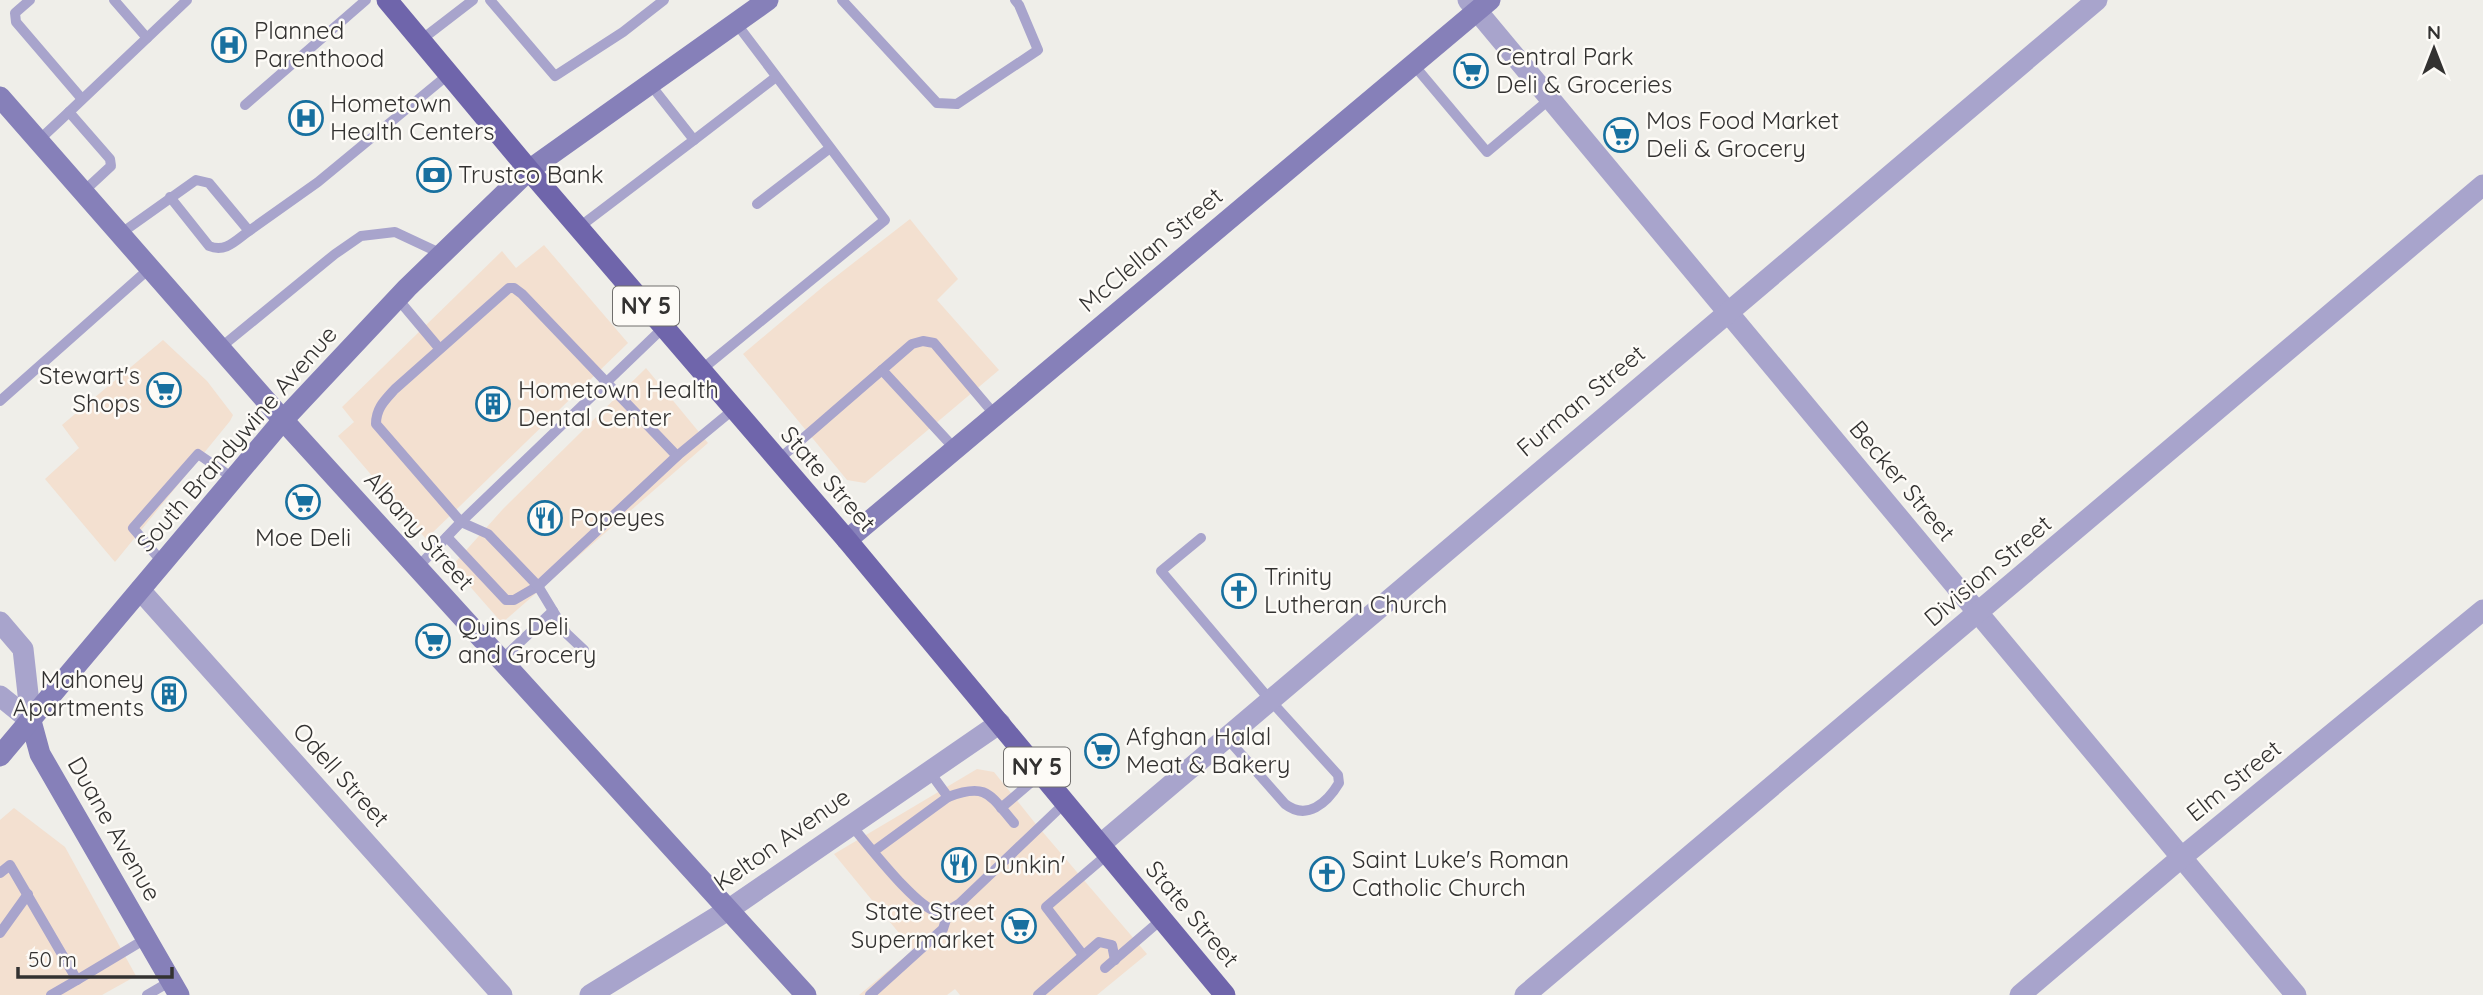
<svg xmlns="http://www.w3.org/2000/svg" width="2483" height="995" viewBox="0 0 2483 995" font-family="Quicksand,sans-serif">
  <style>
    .commercial { fill: #f3e0d0 }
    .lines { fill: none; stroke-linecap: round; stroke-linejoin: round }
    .lane { stroke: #a8a4cc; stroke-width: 10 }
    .street { stroke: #a8a4cc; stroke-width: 21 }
    .secondary { stroke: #8680b9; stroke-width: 21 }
    .primary { stroke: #6f65ab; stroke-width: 21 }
    .labels { text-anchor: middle; stroke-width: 5; stroke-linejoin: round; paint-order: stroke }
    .shield { fill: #fdfbf7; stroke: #706e6c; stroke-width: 2 }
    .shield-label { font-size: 23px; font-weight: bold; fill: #333231 }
    .poi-label { font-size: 24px; fill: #333231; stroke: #fdfbf7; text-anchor: start }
    .street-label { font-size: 24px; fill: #333231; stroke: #fdfbf7 }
  </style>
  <rect width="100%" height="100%" fill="#efeee9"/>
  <g class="commercial">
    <path d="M910,219L958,279L937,300L999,370L865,483L847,480L743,354L825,285Z"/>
    <path d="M544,245L628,343L426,539L338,436L354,422L342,407L502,251L516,268Z"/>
    <path d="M163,340L207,381L233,415L230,421L115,562L45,479L79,448L62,425Z"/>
    <path d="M646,368L708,443L502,623L452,566L503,509Z"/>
    <path d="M977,769L994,772L1035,823L1147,954L1097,995H960L955,989L947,995H859L913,950L834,854Z"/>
    <path d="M14,808L65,847L136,976L102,995H0V820Z"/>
  </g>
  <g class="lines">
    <g class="lane">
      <path d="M30,0L15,13L16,22L82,99"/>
      <path d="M114,0L147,38"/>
      <path d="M490,0L555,76L623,32L664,0"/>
      <path d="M842,0L937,103L957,104L1038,50L1019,5L1015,0"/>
      <path d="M421,40L473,0"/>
      <path d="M1413,64L1487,152L1550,99"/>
      <path d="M245,105L366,0"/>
      <path d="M69,112L187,0"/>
      <path d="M694,140L776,77"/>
      <path d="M38,141L69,112L110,159L111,166L83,192"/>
      <path d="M170,197L209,246C226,253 236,240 249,231"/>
      <path d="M757,204L830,148"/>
      <path d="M578,228L694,140L650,84"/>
      <path d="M120,234L196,180L209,183L249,231L318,182L449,74"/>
      <path d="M397,298L439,348"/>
      <path d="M664,327L461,522L376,424C376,408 385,400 395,389L509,288H514L522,294L677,456L734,409"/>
      <path d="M220,348L335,254L361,236L395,232L442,254"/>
      <path d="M701,370L885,220L736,23"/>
      <path d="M882,370L955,449"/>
      <path d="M0,401L150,268"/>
      <path d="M778,460L912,344L923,341L934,343L995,415"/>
      <path d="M447,537L506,600H514L538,586L677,456"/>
      <path d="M1201,538L1161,571L1270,700L1338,775L1339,783C1327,803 1307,821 1285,804L1226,737"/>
      <path d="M163,563L133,528L198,454L233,478"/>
      <path d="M417,568L461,522L488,534L538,586L567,634L584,650"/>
      <path d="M501,660L553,611"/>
      <path d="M929,771L948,797"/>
      <path d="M1001,808L1042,773"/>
      <path d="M851,825C866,842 918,911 939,912C946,912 953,908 959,904L1066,802"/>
      <path d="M874,851L948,797C987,782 990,795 1014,823"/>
      <path d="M0,873L10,865L77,980L147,938"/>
      <path d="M0,933L28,894"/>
      <path d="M1083,955L1046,907L1108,854"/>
      <path d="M1105,968L1162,919"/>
      <path d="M51,995L77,980"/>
      <path d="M147,995L171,981"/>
      <path d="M870,995L943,929L949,910"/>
      <path d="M1038,995L1099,942L1112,945L1115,960"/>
    </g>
    <g class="street">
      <path d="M1468,0L2296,995"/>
      <path d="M140,590L502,995"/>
      <path d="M0,622L23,649L31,721"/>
      <path d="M0,696L31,721"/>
      <path d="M1101,844L2097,0"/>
      <path d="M590,995L728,910L1000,723"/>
      <path d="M1525,995L2483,185"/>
      <path d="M2020,995L2182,857L2483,610"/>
    </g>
    <g class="secondary">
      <path d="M0,97L283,420L806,995"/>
      <path d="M847,540L1490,0"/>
      <path d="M31,721L40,754L179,995"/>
      <path d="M0,756L283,420L407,288L529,170L768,0"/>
    </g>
    <path class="primary" d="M387,0L529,170L847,540L1225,995"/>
  </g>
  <defs>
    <g id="hospital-ring" transform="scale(1.75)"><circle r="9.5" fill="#fdfbf7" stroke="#18709f" stroke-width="1.5"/><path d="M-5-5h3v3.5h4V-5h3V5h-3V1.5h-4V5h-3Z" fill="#18709f"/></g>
    <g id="supermarket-ring" transform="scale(1.75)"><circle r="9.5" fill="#fdfbf7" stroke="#18709f" stroke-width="1.5"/><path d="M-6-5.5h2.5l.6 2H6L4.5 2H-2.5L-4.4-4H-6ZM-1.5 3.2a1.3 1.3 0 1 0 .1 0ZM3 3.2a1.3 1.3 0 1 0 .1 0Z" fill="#18709f"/></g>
    <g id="bank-ring" transform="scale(1.75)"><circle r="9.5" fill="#fdfbf7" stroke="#18709f" stroke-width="1.5"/><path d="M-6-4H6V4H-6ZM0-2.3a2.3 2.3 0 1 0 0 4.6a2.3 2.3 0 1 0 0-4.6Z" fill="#18709f"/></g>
    <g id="building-ring" transform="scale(1.75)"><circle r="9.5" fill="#fdfbf7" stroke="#18709f" stroke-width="1.5"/><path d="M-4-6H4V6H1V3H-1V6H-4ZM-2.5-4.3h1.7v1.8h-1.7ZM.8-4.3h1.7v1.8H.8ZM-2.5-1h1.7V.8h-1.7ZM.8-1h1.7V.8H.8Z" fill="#18709f"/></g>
    <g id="restaurant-ring" transform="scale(1.75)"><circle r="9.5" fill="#fdfbf7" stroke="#18709f" stroke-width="1.5"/><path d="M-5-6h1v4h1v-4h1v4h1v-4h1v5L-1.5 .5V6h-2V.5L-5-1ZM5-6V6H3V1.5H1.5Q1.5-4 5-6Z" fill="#18709f"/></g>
    <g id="church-ring" transform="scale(1.75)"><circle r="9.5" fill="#fdfbf7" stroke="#18709f" stroke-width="1.5"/><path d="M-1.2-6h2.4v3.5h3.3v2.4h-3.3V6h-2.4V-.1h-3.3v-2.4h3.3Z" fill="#18709f"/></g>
  </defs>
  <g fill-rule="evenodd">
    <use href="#hospital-ring" x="229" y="45"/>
    <use href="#supermarket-ring" x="1471" y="71"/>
    <use href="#hospital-ring" x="306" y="118"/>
    <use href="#supermarket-ring" x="1621" y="135"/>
    <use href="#bank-ring" x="434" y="175"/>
    <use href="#supermarket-ring" x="164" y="390"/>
    <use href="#building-ring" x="493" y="404"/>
    <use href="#supermarket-ring" x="303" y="502"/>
    <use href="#restaurant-ring" x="545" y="518"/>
    <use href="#church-ring" x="1239" y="591"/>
    <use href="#supermarket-ring" x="433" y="641"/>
    <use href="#building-ring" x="169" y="694"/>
    <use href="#supermarket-ring" x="1102" y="751"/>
    <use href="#restaurant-ring" x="959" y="865"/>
    <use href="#church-ring" x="1327" y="874"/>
    <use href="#supermarket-ring" x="1019" y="926"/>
  </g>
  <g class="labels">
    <g class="shield">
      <rect x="613" y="286.5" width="66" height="39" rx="5"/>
      <rect x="1004" y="747.5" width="66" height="39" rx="5"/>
    </g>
    <g class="shield-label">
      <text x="646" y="314">NY 5</text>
      <text x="1037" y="775">NY 5</text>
    </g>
    <g class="poi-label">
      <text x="254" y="39">Planned<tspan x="254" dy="28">Parenthood</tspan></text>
      <text x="1496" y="65">Central Park<tspan x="1496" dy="28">Deli &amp; Groceries</tspan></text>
      <text x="330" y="112">Hometown<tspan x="330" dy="28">Health Centers</tspan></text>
      <text x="1646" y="129">Mos Food Market<tspan x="1646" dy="28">Deli &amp; Grocery</tspan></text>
      <text x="458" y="183">Trustco Bank</text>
      <text x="140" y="384" text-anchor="end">Stewart's<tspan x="140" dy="28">Shops</tspan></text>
      <text x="518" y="398">Hometown Health<tspan x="518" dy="28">Dental Center</tspan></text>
      <text x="570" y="526">Popeyes</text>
      <text x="303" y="546" text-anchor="middle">Moe Deli</text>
      <text x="1264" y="585">Trinity<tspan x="1264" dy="28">Lutheran Church</tspan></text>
      <text x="458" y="635">Quins Deli<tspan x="458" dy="28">and Grocery</tspan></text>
      <text x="144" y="688" text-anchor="end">Mahoney<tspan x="144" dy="28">Apartments</tspan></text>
      <text x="1126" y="745">Afghan Halal<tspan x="1126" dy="28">Meat &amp; Bakery</tspan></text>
      <text x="1352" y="868">Saint Luke's Roman<tspan x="1352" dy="28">Catholic Church</tspan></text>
      <text x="984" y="873">Dunkin'</text>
      <text x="995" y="920" text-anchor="end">State Street<tspan x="995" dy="28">Supermarket</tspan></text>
    </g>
    <g class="street-label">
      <text transform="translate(1151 250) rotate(-40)" y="8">McClellan Street</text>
      <text transform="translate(1581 401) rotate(-40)" y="8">Furman Street</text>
      <text transform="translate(237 439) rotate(-49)" y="8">South Brandywine Avenue</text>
      <text transform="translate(828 479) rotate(49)" y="8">State Street</text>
      <text transform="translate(1902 481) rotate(50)" y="8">Becker Street</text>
      <text transform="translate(419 531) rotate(48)" y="8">Albany Street</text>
      <text transform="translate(1988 571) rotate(-40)" y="8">Division Street</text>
      <text transform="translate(341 775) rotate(48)" y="8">Odell Street</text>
      <text transform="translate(2234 781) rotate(-39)" y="8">Elm Street</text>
      <text transform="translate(114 829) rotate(60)" y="8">Duane Avenue</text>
      <text transform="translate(782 840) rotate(-35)" y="8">Kelton Avenue</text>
      <text transform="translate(1192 914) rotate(50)" y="8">State Street</text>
    </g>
  </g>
  <g transform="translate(2434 49)" stroke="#fdfbf7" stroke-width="5" paint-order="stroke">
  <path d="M0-5L12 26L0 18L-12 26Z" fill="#333231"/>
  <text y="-10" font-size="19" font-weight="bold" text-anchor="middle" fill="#333231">N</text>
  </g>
  <path d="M18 967v10h154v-10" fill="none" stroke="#333231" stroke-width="3.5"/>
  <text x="28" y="967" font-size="21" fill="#333231" stroke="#fdfbf7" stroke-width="5" paint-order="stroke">50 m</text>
</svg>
